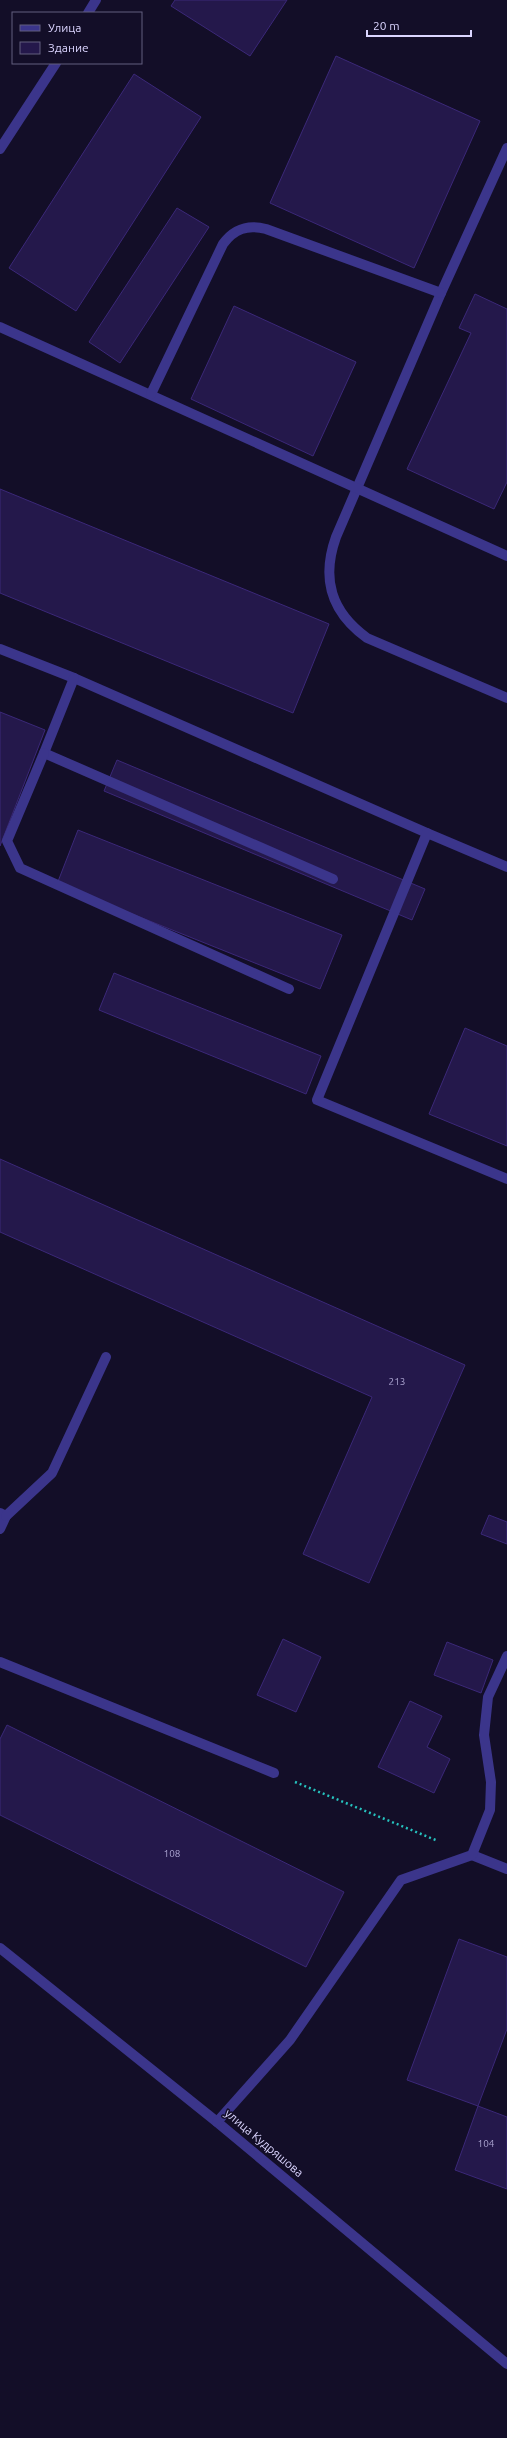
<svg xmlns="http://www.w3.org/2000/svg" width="507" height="2438" viewBox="0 0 507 2438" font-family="Ubuntu,sans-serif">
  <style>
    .building { fill: #24184b; stroke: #3b2878 }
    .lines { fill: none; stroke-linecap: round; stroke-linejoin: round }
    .path { stroke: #26c2be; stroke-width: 2.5; stroke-dasharray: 2 3; stroke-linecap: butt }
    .minor { stroke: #3b358b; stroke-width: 10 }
    .labels { text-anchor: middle; stroke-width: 3; stroke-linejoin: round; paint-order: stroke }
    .number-label { font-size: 10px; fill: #ada6d2 }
    .street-label { font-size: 12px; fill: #dbd5ff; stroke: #130e28 }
  </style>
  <rect width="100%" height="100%" fill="#130e28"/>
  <g class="building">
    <path d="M175,0H287L250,56L171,6Z"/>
    <path d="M336,56L480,121L414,268L270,203Z"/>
    <path d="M134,74L201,117L76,311L9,268Z"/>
    <path d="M177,208L209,227L120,363L89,342Z"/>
    <path d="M475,294L507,309V482L494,509L407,469L471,333L459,328Z"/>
    <path d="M234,306L356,362L313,456L191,399Z"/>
    <path d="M0,489L329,624L293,713L0,593Z"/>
    <path d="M0,712L45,730L0,846Z"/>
    <path d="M117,760L425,889L412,920L104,791Z"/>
    <path d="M78,830L342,935L320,989L57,884Z"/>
    <path d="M114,973L321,1056L306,1094L99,1010Z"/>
    <path d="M465,1028L507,1046V1146L429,1114Z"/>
    <path d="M0,1159L465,1365L369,1583L303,1554L372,1397L0,1232Z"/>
    <path d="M489,1515L507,1522V1544L481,1534Z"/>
    <path d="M283,1639L321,1657L296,1712L257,1695Z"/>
    <path d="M447,1642L493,1660L481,1693L434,1675Z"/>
    <path d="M410,1701L442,1716L427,1747L450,1759L434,1793L378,1767Z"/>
    <path d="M7,1725L344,1892L306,1967L0,1815V1739Z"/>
    <path d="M459,1939L507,1957V2029L478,2106L407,2080Z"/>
    <path d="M478,2106L507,2117V2189L455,2170Z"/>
  </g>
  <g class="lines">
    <path class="path" d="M295,1782L438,1841"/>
    <g class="minor">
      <path d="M88,13L96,0"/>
      <path d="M507,148L441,293L336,537C321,579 331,612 367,638L507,698"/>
      <path d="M0,149L56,63"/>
      <path d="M0,327L507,556"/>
      <path d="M151,394L223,244C234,229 247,224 266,229L441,293"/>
      <path d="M0,649L74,678L427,833"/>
      <path d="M74,678L44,753L333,879"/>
      <path d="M44,753L7,841L20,868L289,989"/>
      <path d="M507,867L427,833L317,1100L507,1179"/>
      <path d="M0,1513L6,1516L0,1529"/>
      <path d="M6,1516L52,1473L106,1357"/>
      <path d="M0,1662L274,1773"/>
      <path d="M472,1855L507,1869"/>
      <path d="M0,1948L217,2122L507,2364"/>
      <path d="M217,2122L290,2040L401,1880L472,1855L490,1810L491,1782L484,1735L488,1697L507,1656"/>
    </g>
  </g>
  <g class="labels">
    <g class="number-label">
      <text x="397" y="1385">213</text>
      <text x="172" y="1857">108</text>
      <text x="486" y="2147">104</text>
    </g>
    <g class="street-label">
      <text transform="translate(264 2143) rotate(40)" y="4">улица Кудряшова</text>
    </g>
  </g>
  <rect x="12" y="12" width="130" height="52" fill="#130e28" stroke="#635e7e"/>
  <rect x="20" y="25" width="20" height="6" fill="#3b358b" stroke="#635e7e"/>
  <text x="48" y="32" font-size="12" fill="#dbd5ff">Улица</text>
  <rect x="20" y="42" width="20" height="12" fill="#24184b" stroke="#635e7e"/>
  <text x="48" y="52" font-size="12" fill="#dbd5ff">Здание</text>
  <path d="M367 30v6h104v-6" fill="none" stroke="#dbd5ff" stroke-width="2"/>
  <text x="373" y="30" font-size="12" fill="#dbd5ff" stroke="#130e28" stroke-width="3" paint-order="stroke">20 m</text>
</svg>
